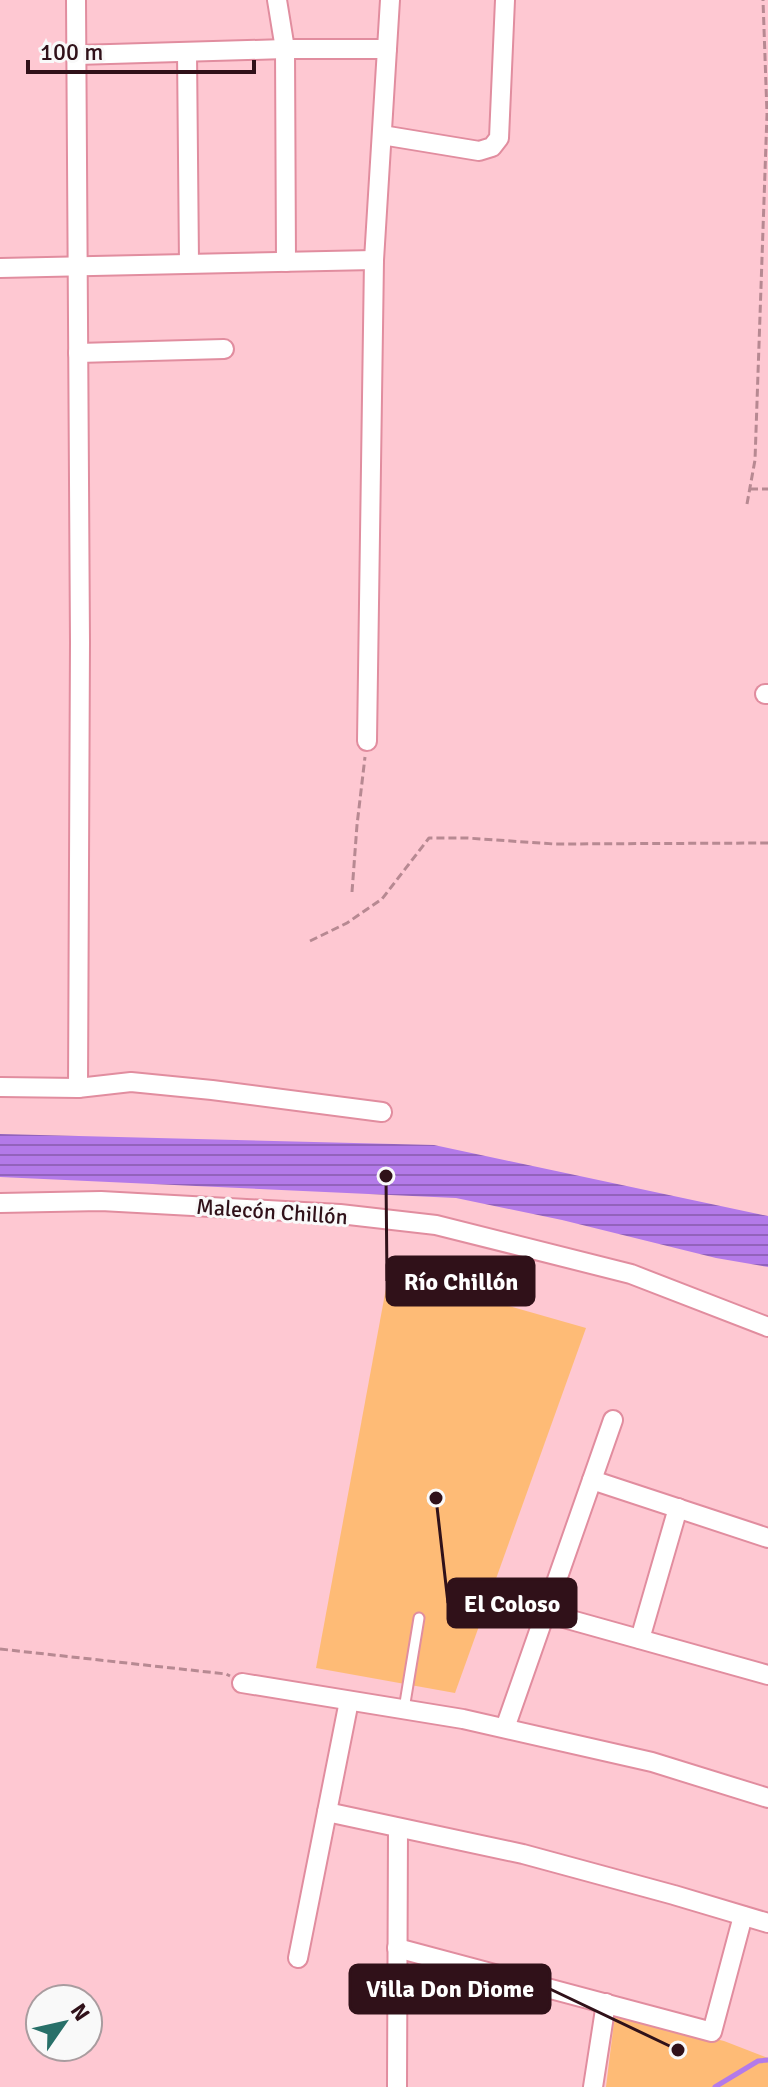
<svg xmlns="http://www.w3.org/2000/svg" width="768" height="2087" viewBox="0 0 768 2087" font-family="Signika,sans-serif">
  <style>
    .park { fill: #febb76 }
    .water { fill: url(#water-rules) }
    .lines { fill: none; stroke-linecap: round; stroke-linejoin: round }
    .stream { stroke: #b37ae9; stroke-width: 5 }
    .service-casing { stroke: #e18d9f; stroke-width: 13 }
    .minor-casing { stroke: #e18d9f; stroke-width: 22 }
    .path { stroke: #b78992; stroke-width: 3; stroke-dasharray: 8 4; stroke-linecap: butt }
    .service { stroke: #fff; stroke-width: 9 }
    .minor { stroke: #fff; stroke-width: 18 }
    .labels { text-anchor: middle; stroke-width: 6; stroke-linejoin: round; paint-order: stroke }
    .street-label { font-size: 22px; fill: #301119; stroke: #f9f9f9 }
    .leader { fill: none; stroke: #301119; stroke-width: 3 }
    .callout-dot { fill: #301119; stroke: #f9f9f9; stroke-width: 3 }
    .callout { fill: #301119; stroke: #301119; stroke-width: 3 }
    .callout-label { font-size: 24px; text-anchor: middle; font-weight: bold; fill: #fff }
  </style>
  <defs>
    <pattern id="water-rules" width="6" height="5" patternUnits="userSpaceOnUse" patternTransform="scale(2)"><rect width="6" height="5" fill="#b37ae9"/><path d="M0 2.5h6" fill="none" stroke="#9263bc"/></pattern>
  </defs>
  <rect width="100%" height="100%" fill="#fec8d2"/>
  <g class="park">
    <path d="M389,1272L586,1328L455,1693L316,1668Z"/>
    <path d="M615,2014L724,2041L768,2058V2087H606Z"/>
  </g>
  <path class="water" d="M0,1134L434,1145L768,1216V1267L716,1258L562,1220L456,1198L0,1177Z"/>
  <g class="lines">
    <path class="stream" d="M715,2087L758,2061L768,2060"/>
    <g class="service-casing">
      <path id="service" d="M404,1709L419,1618"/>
    </g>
    <g class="minor-casing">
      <g id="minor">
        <path d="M76,0L80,642L78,1088"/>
        <path d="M277,0L285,49L286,262"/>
        <path d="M187,52L189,263"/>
        <path d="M76,55L285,49H387"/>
        <path d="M382,135L479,151L492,147L499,138L505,0"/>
        <path d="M0,268L374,260"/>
        <path d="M78,353L224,349"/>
        <path d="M765,694H768"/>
        <path d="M367,741L374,260L390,0"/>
        <path d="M0,1087L78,1088L131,1082L212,1090L382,1112"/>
        <path d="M0,1203L101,1201L340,1214L436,1225L631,1274L768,1327"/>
        <path d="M592,1480L768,1538"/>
        <path d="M546,1613L768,1675"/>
        <path d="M640,1639L678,1508"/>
        <path d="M242,1683L463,1719L652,1762L768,1798"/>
        <path d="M505,1728L613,1420"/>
        <path d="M327,1812L523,1854L674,1895L768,1923"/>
        <path d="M397,1948L712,2032L743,1916"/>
        <path d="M298,1958L349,1701"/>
        <path d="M397,2087L398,1828"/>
        <path d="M593,2087L606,2003"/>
      </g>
    </g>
    <g class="path">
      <path d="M750,489H768"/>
      <path d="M747,504L755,460L767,114L763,0"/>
      <path d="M352,892L357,825L365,757"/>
      <path d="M310,941L347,923L382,899L429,838H467L554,844L768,843"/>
      <path d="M0,1649L226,1674L230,1676"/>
    </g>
    <use href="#service" class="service"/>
    <use href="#minor" class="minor"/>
  </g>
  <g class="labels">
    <g class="street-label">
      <text transform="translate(272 1211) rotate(4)" y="8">Malecón Chillón</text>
    </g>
  </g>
  <path class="leader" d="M386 1176L387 1281M436 1498L448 1603M678 2050L550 1989"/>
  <g class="callout-dot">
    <circle cx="386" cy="1176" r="8"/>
    <circle cx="436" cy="1498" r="8"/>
    <circle cx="678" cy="2050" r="8"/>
  </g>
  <g class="callout">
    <rect x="387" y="1257" width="147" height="48" rx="8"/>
    <rect x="448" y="1579" width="128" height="48" rx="8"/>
    <rect x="350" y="1965" width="200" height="48" rx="8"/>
  </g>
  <g class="callout-label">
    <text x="461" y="1290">Río Chillón</text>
    <text x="512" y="1612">El Coloso</text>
    <text x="450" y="1997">Villa Don Diome</text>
  </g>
  <g transform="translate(64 2023) rotate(56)"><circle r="38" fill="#f9f9f9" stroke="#a99c9f" stroke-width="2"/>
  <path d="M0-6L14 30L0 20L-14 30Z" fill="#287069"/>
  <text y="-12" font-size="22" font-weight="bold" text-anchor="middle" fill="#301119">N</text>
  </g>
  <path d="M28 60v12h226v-12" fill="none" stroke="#301119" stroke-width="4"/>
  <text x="40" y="60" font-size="24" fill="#301119" stroke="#f9f9f9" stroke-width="6" paint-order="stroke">100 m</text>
</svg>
